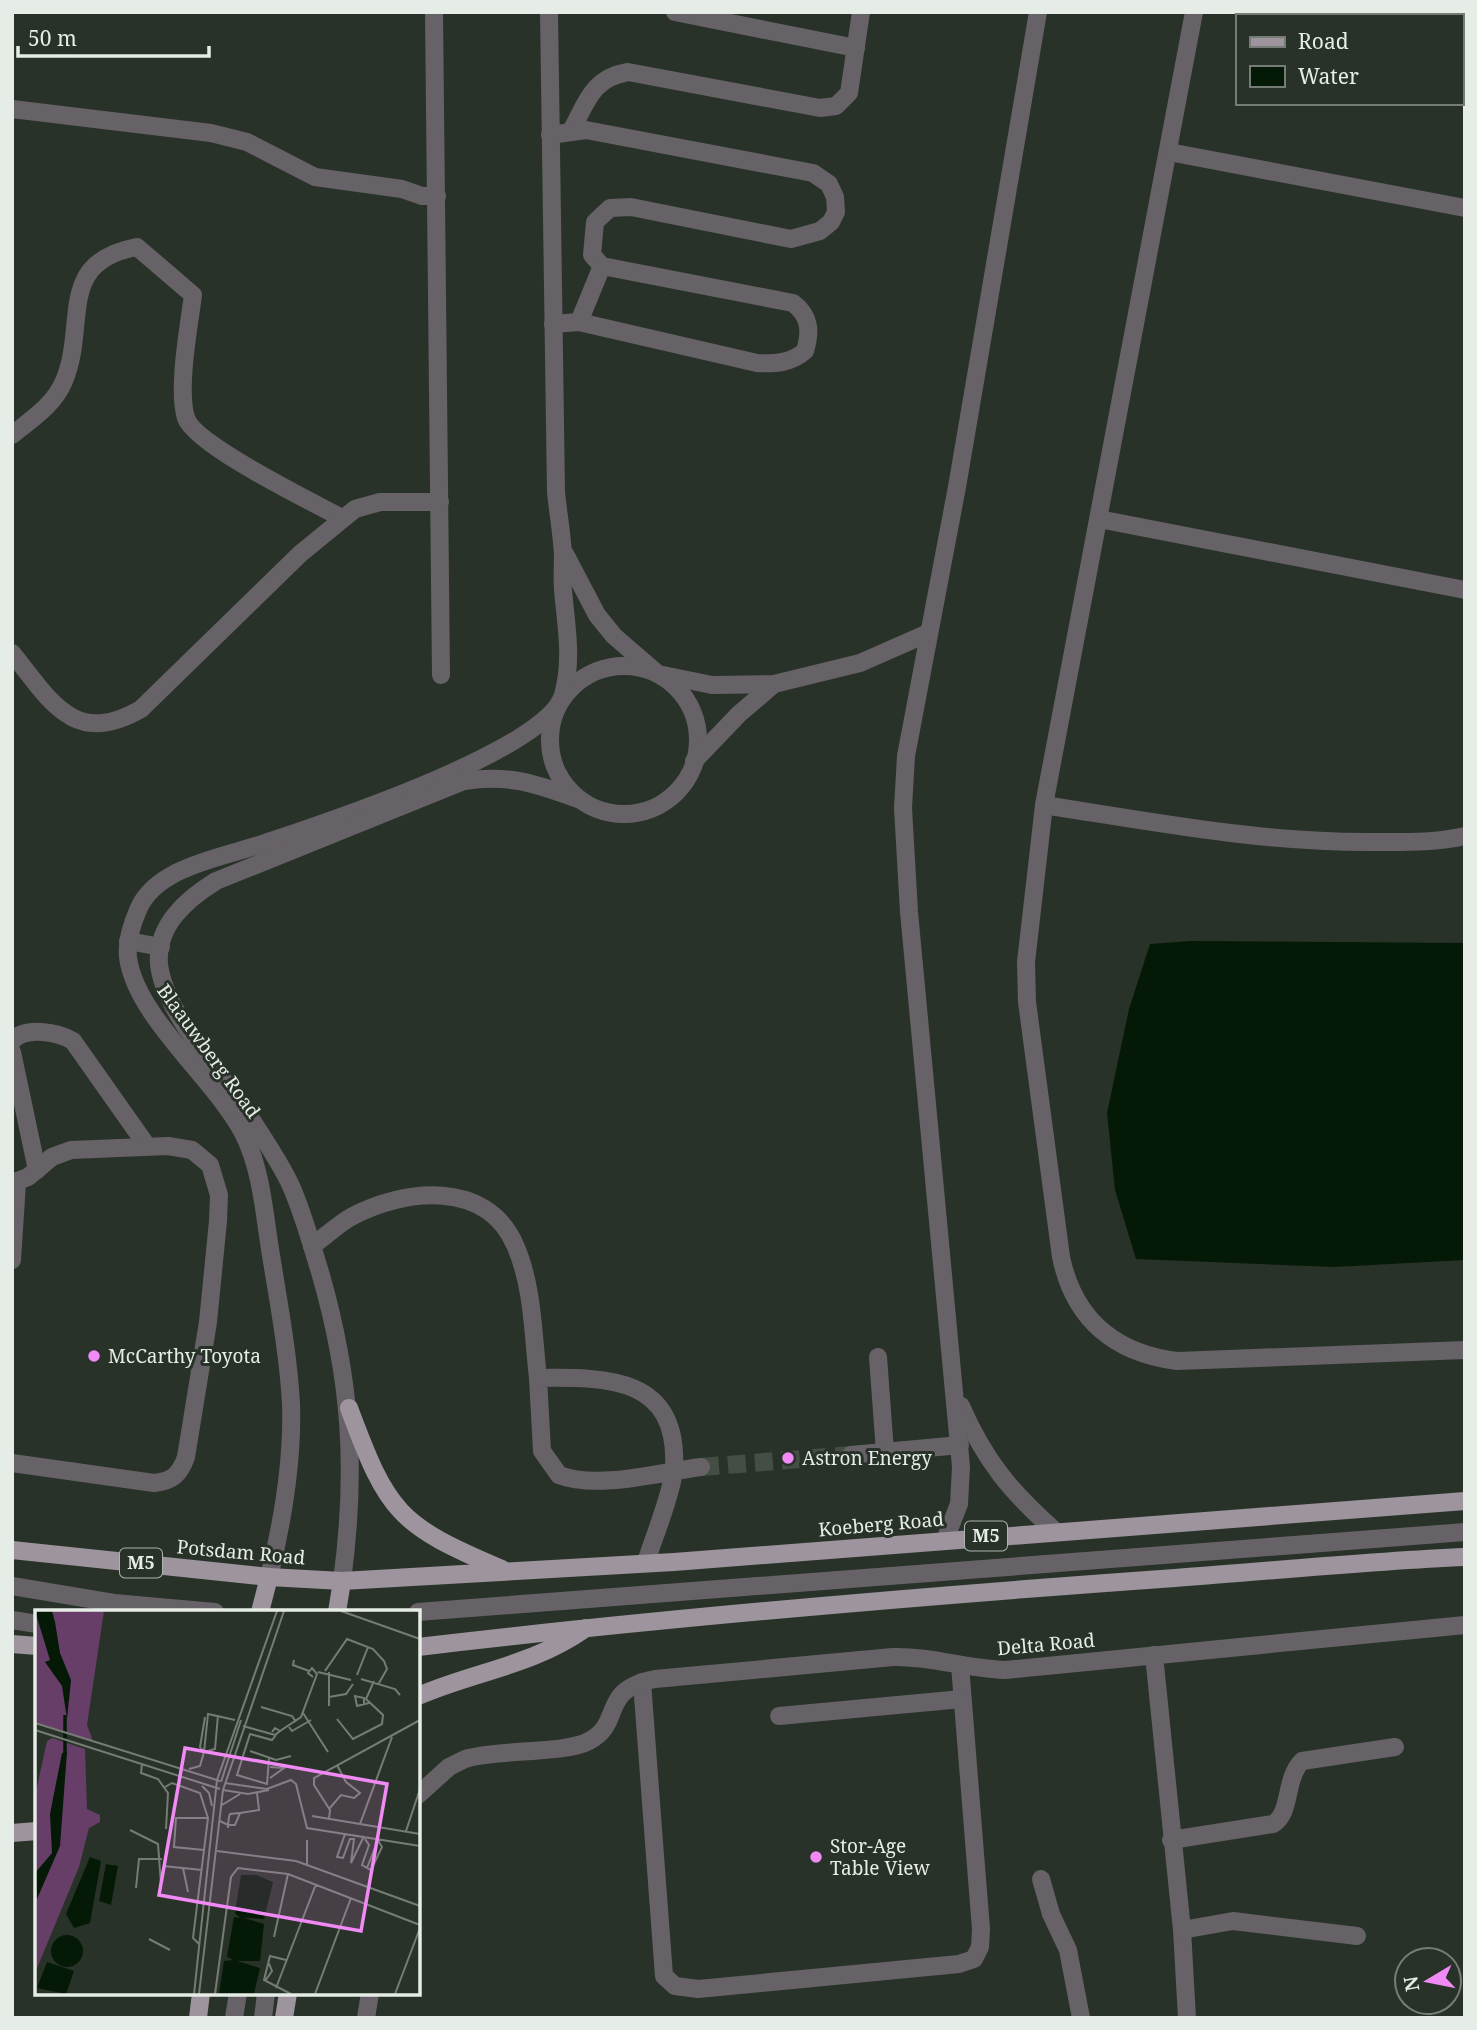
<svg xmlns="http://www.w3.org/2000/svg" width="1477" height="2030" viewBox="0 0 1477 2030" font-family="'Noto Serif',serif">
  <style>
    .water { fill: #041a06 }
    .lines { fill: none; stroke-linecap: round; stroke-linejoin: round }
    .minor-tunnel { stroke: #454e45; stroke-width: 18; stroke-dasharray: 18 9; stroke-linecap: butt }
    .minor { stroke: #676267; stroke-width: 18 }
    .major { stroke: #9d949d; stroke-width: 18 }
    .poi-dot { fill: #f18af4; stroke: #293229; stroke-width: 2.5 }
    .labels { text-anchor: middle; stroke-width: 6; stroke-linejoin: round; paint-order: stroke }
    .shield { fill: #293229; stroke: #adb4ad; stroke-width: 2 }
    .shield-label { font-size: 18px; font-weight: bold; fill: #e6ece6 }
    .street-label { font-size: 19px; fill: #e6ece6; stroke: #293229 }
    .poi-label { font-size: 19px; fill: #e6ece6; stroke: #293229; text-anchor: start }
    .inset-river { fill: none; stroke: #041a06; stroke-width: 3.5 }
    .inset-road { fill: none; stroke: #757c75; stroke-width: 2 }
    .view { fill: #f18af4; fill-opacity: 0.15; stroke: #f18af4; stroke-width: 3.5 }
    .inset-edge { fill: none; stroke: #e6ece6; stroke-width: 3.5 }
  </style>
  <rect width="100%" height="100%" fill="#293229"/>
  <path class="water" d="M1191,941L1465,943V1260L1334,1267L1136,1259L1115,1190L1107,1113L1129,1009L1150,944Z"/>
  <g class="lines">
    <path class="minor-tunnel" d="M701,1467L851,1455"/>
    <g class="minor">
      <path d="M434,12L441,675"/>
      <path d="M675,12L856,48"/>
      <path d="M1194,12L1044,805L1026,962L1027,1002L1061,1257C1074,1319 1114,1353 1177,1361L1465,1350"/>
      <path d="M12,109L211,133L247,142L315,177L402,189L422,196H437"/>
      <path d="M571,131C587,102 592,78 628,72L820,108L836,106L849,93L861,12"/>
      <path d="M550,135L586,130L813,173L829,184L835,197L836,212L831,222L820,231L791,239L631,207L610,208L595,222L592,255L602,266L793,303C810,316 811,331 805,351C791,363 776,364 757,363L579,322L553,324"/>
      <path d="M1169,152L1465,208"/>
      <path d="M579,322L602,266"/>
      <path d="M12,435C32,419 54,405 64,381C88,324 55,262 137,247L193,295C189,326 177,389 186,418C195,445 312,502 342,518"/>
      <path d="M1099,519L1465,590"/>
      <path d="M565,554L597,615L614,636L658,674L712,685L774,684L860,663L926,634"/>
      <path d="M12,653C50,700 74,748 141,709L300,554L355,509L380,502H440"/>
      <circle cx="624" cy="740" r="74"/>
      <path d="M694,761L739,714L774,684"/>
      <path d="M1044,805C1153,822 1263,843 1374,842C1405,842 1435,843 1465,836"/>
      <path d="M128,941L161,947"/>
      <path d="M12,1041C25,1026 58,1032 73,1041L147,1146"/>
      <path d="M12,1052L37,1170"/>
      <path d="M12,1183L28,1177L52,1157L71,1150L168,1146L192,1150L210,1165L219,1195L218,1221L208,1322L186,1457C180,1474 173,1481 154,1483L12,1463"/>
      <path d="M312,1246C325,1237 337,1225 351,1217C405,1188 487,1180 515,1245C533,1285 533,1335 538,1378"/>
      <path d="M12,1260L17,1183"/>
      <path d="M878,1357L885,1452"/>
      <path d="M961,1406C985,1461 1011,1492 1055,1531"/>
      <path d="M851,1455L960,1445"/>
      <path d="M945,1540L959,1504L961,1467L909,912L903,808L906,756L957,487L1038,12"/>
      <path d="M646,1562C654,1537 672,1493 674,1469C679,1377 609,1377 538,1378L542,1451L559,1475C598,1490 660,1472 701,1467"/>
      <path d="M269,1577C283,1520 293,1461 291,1403C288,1351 278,1300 270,1249C264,1211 261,1168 243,1133C215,1079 135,1016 128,957C126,941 132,924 138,910C156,866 225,857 265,843C322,824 547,750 563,695C573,658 566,626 563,590C562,578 563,566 563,555C562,534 558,513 556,492L549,12"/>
      <path d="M342,1581C357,1469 351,1379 320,1272C311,1243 303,1213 291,1186C281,1164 266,1142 253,1122C226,1077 164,1014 159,964C156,925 187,899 216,881L464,781C510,774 536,784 578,799"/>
      <path d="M12,1586L114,1603L215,1612"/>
      <path d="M418,1612L1465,1532"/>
      <path d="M12,1620L37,1624"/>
      <path d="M1154,1655L1182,1930L1187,2018"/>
      <path d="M642,1682L664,1976L675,1986L698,1989L959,1964L974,1959L980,1947L981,1929L960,1665"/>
      <path d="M779,1716L962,1699"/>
      <path d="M418,1795L449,1767L465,1759C498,1749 565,1754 589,1741C624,1723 598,1690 655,1679L893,1657C931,1656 967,1669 1005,1670L1465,1625"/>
      <path d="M1171,1840L1273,1824C1292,1813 1284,1779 1302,1761L1395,1747"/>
      <path d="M1041,1879L1051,1914L1068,1950L1081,2018"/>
      <path d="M1182,1930L1233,1921L1357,1936"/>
      <path d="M234,2018L238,1993"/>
      <path d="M263,2018L266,1993"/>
      <path d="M366,2018L370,1993"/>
    </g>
    <g class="major">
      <path d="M349,1408C388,1513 398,1525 502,1569"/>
      <path d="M12,1550L269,1577L342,1581L674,1562L1465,1501"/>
      <path d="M260,1612L269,1577"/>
      <path d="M337,1612L342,1581"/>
      <path d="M12,1644L37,1646"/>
      <path d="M418,1647C670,1617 922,1596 1175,1578C1272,1571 1368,1561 1465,1557"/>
      <path d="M418,1696C478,1670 530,1667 586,1628"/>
      <path d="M12,1833L37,1831"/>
      <path d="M198,2018L201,1993"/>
      <path d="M284,2018L288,1993"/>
    </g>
  </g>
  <g class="poi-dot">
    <circle cx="94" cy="1356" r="7"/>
    <circle cx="788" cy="1458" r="7"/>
    <circle cx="816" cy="1857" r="7"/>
  </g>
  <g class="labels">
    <g class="shield">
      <rect x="965" y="1521.5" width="42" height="29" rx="5"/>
      <rect x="120" y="1548.5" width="42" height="29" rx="5"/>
    </g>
    <g class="shield-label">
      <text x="986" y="1542">M5</text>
      <text x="141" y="1569">M5</text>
    </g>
    <g class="street-label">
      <text transform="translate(209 1051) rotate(54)" y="7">Blaauwberg Road</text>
      <text transform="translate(881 1524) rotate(-5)" y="7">Koeberg Road</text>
      <text transform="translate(241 1552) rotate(5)" y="7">Potsdam Road</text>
      <text transform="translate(1046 1644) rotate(-5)" y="7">Delta Road</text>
    </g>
    <g class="poi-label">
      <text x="108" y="1363">McCarthy Toyota</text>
      <text x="802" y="1465">Astron Energy</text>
      <text x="830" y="1853">Stor-Age<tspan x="830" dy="22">Table View</tspan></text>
    </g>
  </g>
  <g transform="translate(35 1610)">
    <rect width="385" height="385" fill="#293229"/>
    <path d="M0,1H69L52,115L58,131L2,114L0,119ZM17,128L50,139L52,199L65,205V212L54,218L44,257L0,363V186L12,131Z" fill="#663e67"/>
    <path d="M0,1H17L20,12L25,43L36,70L32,109L27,76L10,52L15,50ZM32,142L25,236L2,289L0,263L17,243L15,204L27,143ZM55,247L66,251L55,313L39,318L31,304ZM71,254L83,256L76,295L64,291ZM206,265H221L238,272L229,309L209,308L229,314L225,351H202L225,358L219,384H184L189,351L198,350L192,347L199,307L205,308L200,303ZM16 341a16 16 0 1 1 32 0a16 16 0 1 1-32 0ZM12,352L39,361L31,384L2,378Z" fill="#041a06"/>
    <path class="inset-river" d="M30,145V105"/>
    <path class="inset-road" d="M306,1L385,29M259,50L258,55L274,61M290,61L312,29L338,39L349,51L352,59L344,73M283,62L316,70M322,65L333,37M326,69L360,79L365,85M294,87L311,84L318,74M329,94V88L320,86L322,96L334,93M294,96V62M226,97L257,106L261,112M268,103L293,142M302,109L318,129L347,114L348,105L331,89L339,71M0,113L185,171M208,116L240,125L245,121L240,118L237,122M254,117L257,121L276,110M0,120L185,179M245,121L266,107L282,64L277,58L273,63L278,67M215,141L241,150L256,146M169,142L173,104L200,110M169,142L180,139L183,105M169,142L165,137L170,107M234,148L232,174L202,165L215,124L237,130L241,125M107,154L106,163L123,169L133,183L131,219M235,157L249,158L235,168M154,159L165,156L169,142M186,172L206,110M190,173L232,179L256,170L261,174L272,218L385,236M167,176L174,183L177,196M130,177L137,173L165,183L173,208L158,328L164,334M188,180L213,184L234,180M187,195L205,184M294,199L306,185L319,188L325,183L311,172L302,155M205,203L224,200L222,183M277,206L385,224M294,209L295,200L279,175V168L385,110M185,211L193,215H200L205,203L195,204L194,207L193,215V218M325,214L357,127M371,221L385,179M103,224L95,220L123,234L126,274M310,224L302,247L308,248L315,229H319L316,253L329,226M330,229L334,235L327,255L336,260L347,237L343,230M272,230V255M169,240L139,237L141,208H173M182,241L261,251L385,296M128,256L167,260M148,258L153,282M332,258L343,230M101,278L104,249H127M239,327L253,264M114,329L135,340M251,350L235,346L229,370L256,384M230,371L237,361L233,351M241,378L281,274M159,384L182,170L242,1M164,384L188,180L249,1M180,384L196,267L203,258L253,264L385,315M280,384L316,288M360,384L385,318"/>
    <path class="view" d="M150,138L352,174L326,321L124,285Z"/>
    <rect width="385" height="385" class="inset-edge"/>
  </g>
  <rect width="1477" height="2030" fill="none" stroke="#e6ece6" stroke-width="28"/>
  <rect x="1236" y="14" width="228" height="91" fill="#293229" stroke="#757c75" stroke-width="2"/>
  <rect x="1250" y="37" width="35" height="10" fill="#9d949d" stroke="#757c75" stroke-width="2"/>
  <text x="1298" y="49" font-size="21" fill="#e6ece6">Road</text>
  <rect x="1250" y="66" width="35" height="21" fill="#041a06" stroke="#757c75" stroke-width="2"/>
  <text x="1298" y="84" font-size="21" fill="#e6ece6">Water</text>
  <g transform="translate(1428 1981) rotate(260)"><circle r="33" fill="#293229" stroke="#757c75" stroke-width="2"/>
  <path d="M0-5L12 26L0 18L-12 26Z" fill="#f18af4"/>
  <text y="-10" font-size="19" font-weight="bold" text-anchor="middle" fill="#e6ece6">N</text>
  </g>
  <path d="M18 46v10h191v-10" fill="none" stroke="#e6ece6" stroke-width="3.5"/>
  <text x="28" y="46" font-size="21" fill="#e6ece6" stroke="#293229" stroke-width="5" paint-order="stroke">50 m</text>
</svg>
